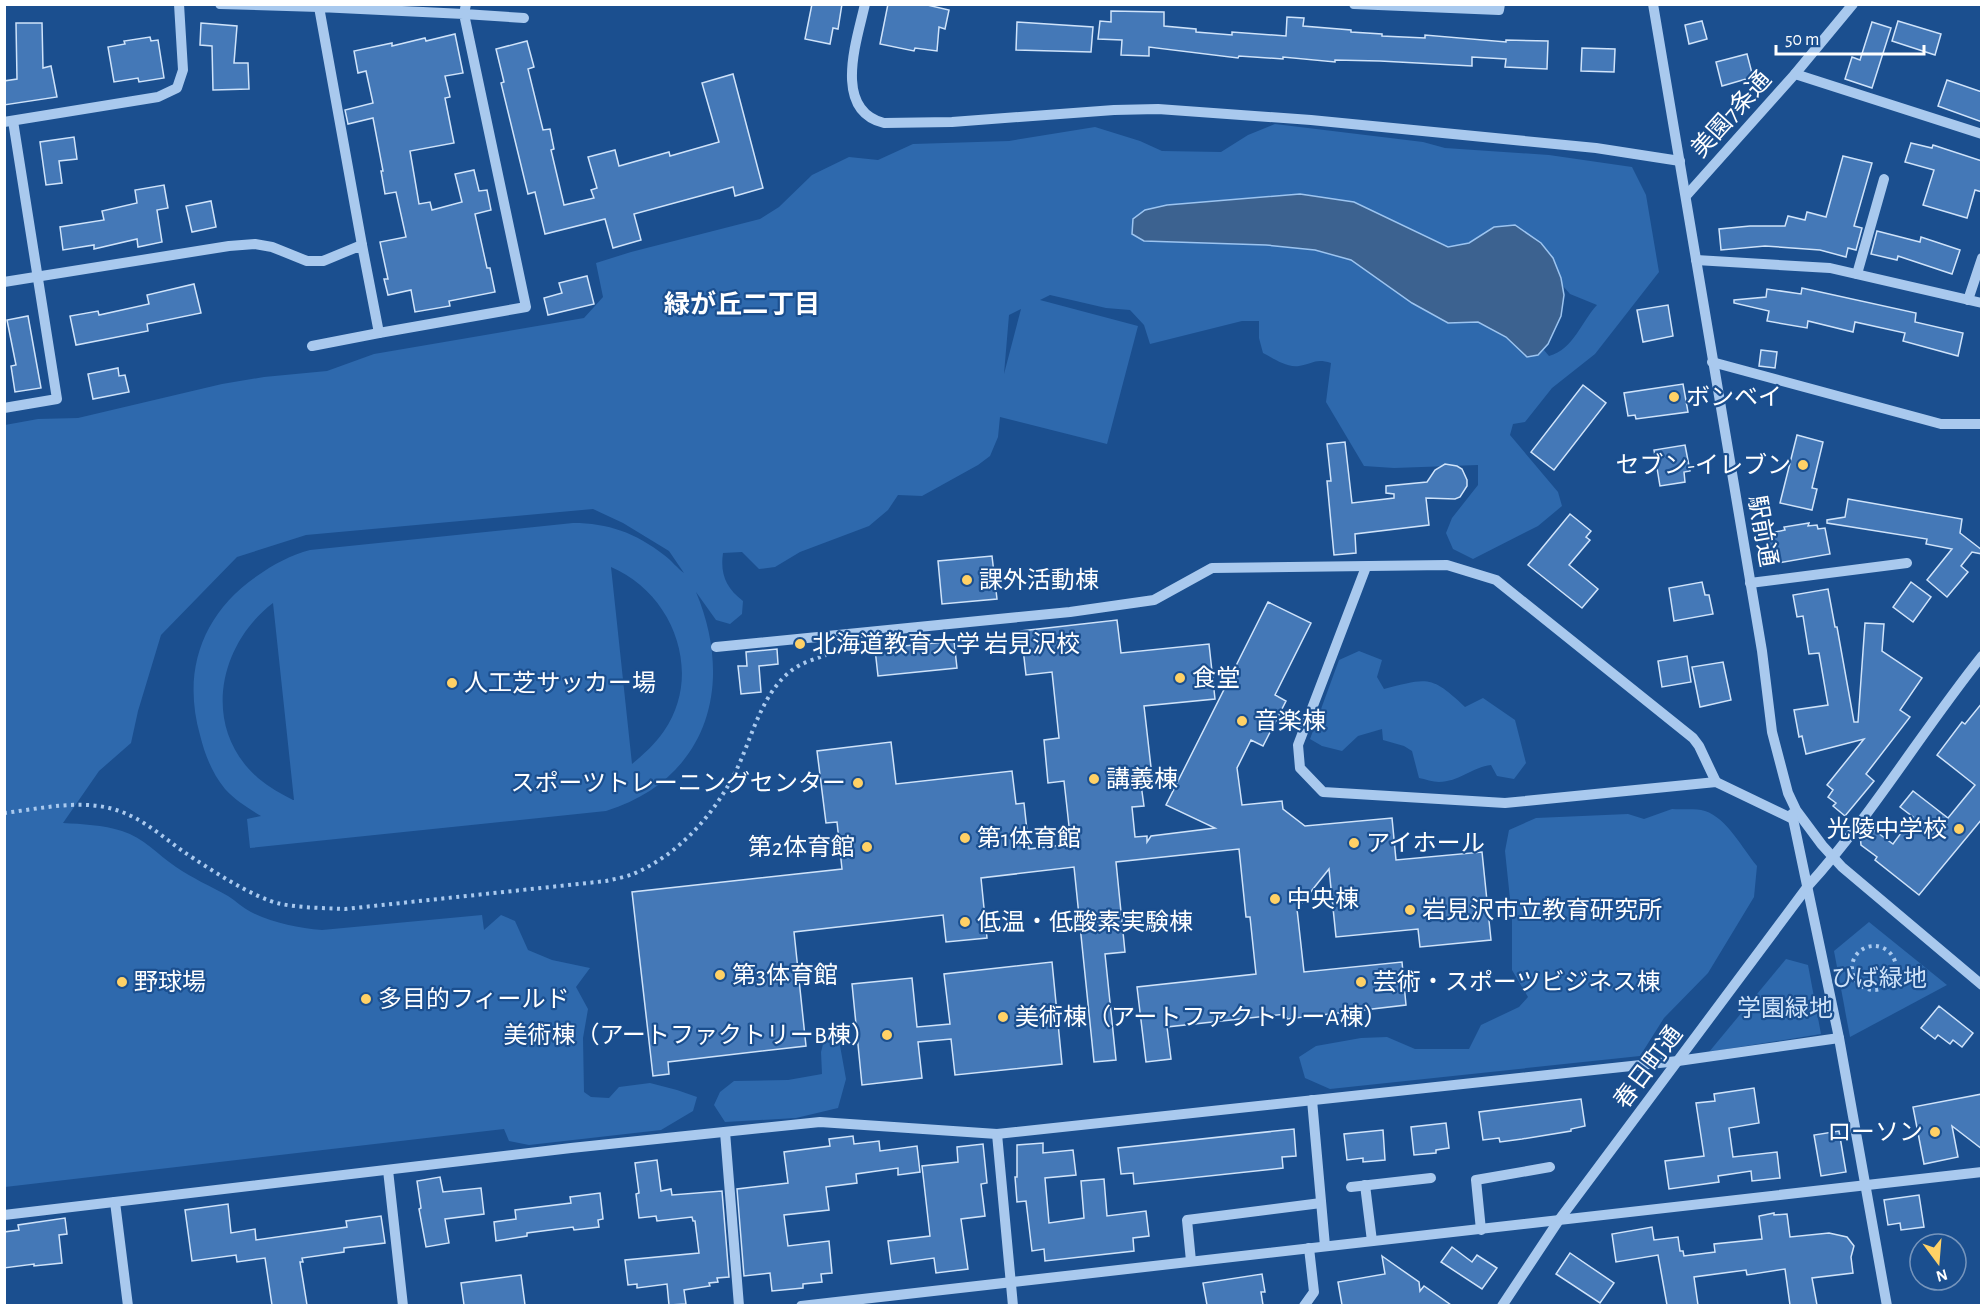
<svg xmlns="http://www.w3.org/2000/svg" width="1986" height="1310" viewBox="0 0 1986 1310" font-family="'Alegreya Sans','Noto Sans JP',sans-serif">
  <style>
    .green { fill: #2e69ad; fill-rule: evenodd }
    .water { fill: #3c6290; stroke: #9cc4f0; stroke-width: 1.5 }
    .building { fill: #4478b7; stroke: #cfe3fa; stroke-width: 1.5 }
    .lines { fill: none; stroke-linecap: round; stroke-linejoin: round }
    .path { stroke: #a9c9ee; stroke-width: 4; stroke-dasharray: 3 4.5; stroke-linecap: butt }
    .minor { stroke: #a9c9ee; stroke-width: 10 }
    .poi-dot { fill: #ffd166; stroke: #1b4f8f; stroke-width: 2 }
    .labels { text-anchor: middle; stroke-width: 4.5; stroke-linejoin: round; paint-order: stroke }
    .street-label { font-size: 24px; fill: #fff; stroke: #1b4f8f }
    .poi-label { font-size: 24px; fill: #fff; stroke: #1b4f8f; text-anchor: start }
    .park-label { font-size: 24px; fill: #cfe3fa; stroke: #1b4f8f }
    .neighbourhood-label { font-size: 26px; font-weight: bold; fill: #fff; stroke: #1b4f8f }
  </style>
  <rect width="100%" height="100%" fill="#1b4f8f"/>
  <g class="green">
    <path d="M1275,124L1423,142L1445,148L1549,155L1632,167L1646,195L1659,272L1595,354L1552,388L1525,422L1513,424L1510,435L1558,492L1562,506L1538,526L1473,559L1453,549L1446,533L1452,518L1478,485V465L1394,468L1364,466L1326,402L1331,363C1315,358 1313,364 1299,366C1286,368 1273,358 1263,353L1259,338V321H1242L1150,344L1144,325L1130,310L1106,308L1050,295L1040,300L1138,326L1107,444L1000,417L998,437L990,456L978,465L922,496L898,495L888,510L869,526L800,552L775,567L759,569L742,552L723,553C720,574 726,588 743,601L742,614L730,624L716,620L696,592C735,685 708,779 606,811L250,848L247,819L261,816C248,808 235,800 225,789C212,773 205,755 200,735C182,671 202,614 257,576C274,564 291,555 310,550L573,523C608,523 636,533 664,555C671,560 678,569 684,573L669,551L623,523L593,509L306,535L237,557L161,635L138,711L131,743L99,771L63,823C82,824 103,825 122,831C144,838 157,854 176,867C192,878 210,886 228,896C236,901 243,908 251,912C273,923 298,928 322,930L482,915L484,930L501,915L515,921L528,950L552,960L590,968L576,987L588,1009L583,1038L584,1092L591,1097L609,1098L619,1087L650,1083L677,1090L697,1097L693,1111L661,1130L529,1145L509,1141L504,1129L5,1187V425L38,419L78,418L222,384L264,377L327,371L374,354L584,318L603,297L596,263L631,252L760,219L779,207L812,175L849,157L878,160L913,144L1009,141L1095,127L1140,141L1162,151L1221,152L1248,135ZM1320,241L1469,248L1539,259L1570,294L1597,305C1581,322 1574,349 1549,356L1538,343ZM1021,309L1004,374L1009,315ZM611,567C673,593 704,673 664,731C655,744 644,754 632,764ZM273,603L294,800H293C281,794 269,787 258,778C201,728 218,645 273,603Z"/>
    <path d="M1359,651L1382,660L1377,677L1384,689C1428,678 1431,675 1465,707L1483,698L1515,720L1526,763L1514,779L1497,776L1491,765C1473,767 1458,782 1439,782C1433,782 1425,779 1419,778L1412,751L1404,746L1383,740L1382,729L1358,736L1342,751L1322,746L1310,739L1339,660Z"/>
    <path d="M1672,809C1682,810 1695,808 1705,811C1727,818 1742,848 1757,866L1754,897L1708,973L1664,1018L1640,1056L1330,1089L1305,1078L1299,1057L1316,1046L1361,1038L1387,1037L1415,1049H1469L1481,1025L1519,1007L1528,997L1512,970V918L1505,851L1509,830L1536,818L1628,814L1644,819Z"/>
    <path d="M1869,922L1947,985L1850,1037L1834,951Z"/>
    <path d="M1786,959L1808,965L1821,1034L1709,1052Z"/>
    <path d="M833,1034L839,1040L846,1079L838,1108L796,1118L725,1122L714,1105L720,1092L734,1081L788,1080L822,1074L821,1052L825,1037Z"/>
  </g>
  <path class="water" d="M1300,194L1354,202L1448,247L1469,243L1494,227L1515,225L1541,243L1553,258L1561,278L1564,295L1561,316L1548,344L1538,355L1527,357L1506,337L1478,322L1448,323L1412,303L1351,260L1315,250L1266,245L1144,241L1132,234L1133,219L1145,210L1167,205Z"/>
  <g class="building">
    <path d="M812,4H842L838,29L833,28L830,44L805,39Z"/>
    <path d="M888,4H923L949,10L945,29L939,27L937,51L915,48L914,51L880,44Z"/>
    <path d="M1111,11L1164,12V26L1196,29V32L1232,35V32L1286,36L1287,17L1304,18L1303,26L1351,30V32L1382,34V36L1425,38V35L1506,42V40L1548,41L1547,69L1505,67L1506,59L1472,57V66L1380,61L1335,60V62L1283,57V59L1239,56L1238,58L1149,47V56L1121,55L1122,40L1098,39L1100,21L1111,22Z"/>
    <path d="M1702,21L1707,39L1689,44L1685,25Z"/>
    <path d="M1898,21L1941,34L1935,55L1892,41Z"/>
    <path d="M1017,22L1093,27L1091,52L1016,50Z"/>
    <path d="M1872,22L1891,28L1872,88L1845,79L1852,57L1860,60Z"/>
    <path d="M16,23H42L43,68L51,66L57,97L4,105V81L17,79Z"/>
    <path d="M201,23L237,26L234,63H248L249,89L213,90L212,46L200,45Z"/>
    <path d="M455,34L463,73L445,76L450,97L445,98L454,143L410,151L419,204L430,202L432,210L462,202L455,174L474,170L479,191L487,190L491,210L475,214L487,268H490L495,292L449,301L450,306L415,312L411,290L388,295L384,279H388L380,242L406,237L396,192L385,194L381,171H383L373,118L348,124L345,110L373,103L366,71L358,73L354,51L392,43V46L425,38L426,41Z"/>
    <path d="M150,37L151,41L158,40L164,78L139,82L138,78L114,82L108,47L125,44L124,41Z"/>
    <path d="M527,41L534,67L528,69L543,130L550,129L554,149L551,150L564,205L594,198L591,190L597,188L588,157L615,150L619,166L669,152L670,156L719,142L702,83L733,74L763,188L735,196L733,187L634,214L641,240L613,248L605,219L545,234L535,192L528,194L501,83L504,82L496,49Z"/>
    <path d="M1582,48L1615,49L1614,72L1581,71Z"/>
    <path d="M1747,54L1753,77L1722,86L1716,62Z"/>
    <path d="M1947,80L1982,92V122L1938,106Z"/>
    <path d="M74,137L77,159L59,161L62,183L46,185L40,142Z"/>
    <path d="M1911,143L1932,148L1933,145L1982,161V192L1975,190L1967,218L1923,205L1934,170L1905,162Z"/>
    <path d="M1843,156L1872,163L1854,226L1862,228L1856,250L1848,248L1846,257L1820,250L1765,246L1721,250L1719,229L1750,226H1785L1788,216L1805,220L1807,212L1826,217Z"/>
    <path d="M164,185L168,208L157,210L162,242L138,247L137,239L94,249V245L63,250L60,227L104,220L102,211L137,203L135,190Z"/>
    <path d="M211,201L216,227L192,232L186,206Z"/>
    <path d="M1877,231L1920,242L1921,237L1960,250L1952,274L1898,256L1897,260L1871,254Z"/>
    <path d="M587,276L594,304L548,315L544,298L562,293L559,283Z"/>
    <path d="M194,284L201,313L147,324L148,331L76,345L70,316L98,311L99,315L149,304L147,295Z"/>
    <path d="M1802,288L1916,313L1915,322L1963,333L1958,356L1903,341L1905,333L1855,322L1853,332L1808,321L1807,328L1767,321L1769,311L1734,303V300L1766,297L1767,289L1801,294Z"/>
    <path d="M1668,305L1673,336L1643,342L1637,310Z"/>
    <path d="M28,316L41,388L15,392L11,366L16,365L7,320Z"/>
    <path d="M1761,350L1777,352L1775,368L1759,366Z"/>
    <path d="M118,368L119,376L125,375L129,392L93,399L88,374Z"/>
    <path d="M1683,384L1688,412L1636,419L1635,415L1628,416L1624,393Z"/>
    <path d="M1583,385L1606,403L1554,470L1531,452Z"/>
    <path d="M1797,435L1823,442L1812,488L1817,489L1812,510L1780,503Z"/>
    <path d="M1345,442L1352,503L1394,498V494L1386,493V486L1427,482L1435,470L1445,464L1457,466L1462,469L1467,480V486L1460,497L1455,499L1426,498L1429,525L1355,534L1356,553L1334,555L1327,481H1331L1327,444Z"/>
    <path d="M1685,445L1690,471L1684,472L1685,482L1660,486L1654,450Z"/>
    <path d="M1848,499L1962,519L1960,533L1982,550V554L1972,552L1961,566L1968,572L1947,597L1927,580L1952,549L1926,544L1927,539L1827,523V520L1845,517Z"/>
    <path d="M1570,514L1591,531L1586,537L1590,540L1569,565L1598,589L1582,608L1528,565Z"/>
    <path d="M1809,523L1808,526L1817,525L1818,529L1825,528L1830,554L1772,564L1768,538L1776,536L1775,532L1785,530L1784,527Z"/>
    <path d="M992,556L997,599L942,604L938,561Z"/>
    <path d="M1702,582L1705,595H1709L1713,614L1674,621L1669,588Z"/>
    <path d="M1911,582L1931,597L1913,622L1893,607Z"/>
    <path d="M1828,589L1835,627H1837L1854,722H1858L1865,623L1884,624L1882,651L1922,678L1900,710L1910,717L1866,774L1874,781L1845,816L1833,806L1836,803L1828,797L1833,790L1827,785L1864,739L1806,754L1802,736L1799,737L1794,710L1828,705L1819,653L1809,654L1803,616L1797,617L1793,595Z"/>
    <path d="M1268,602L1311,623L1275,695L1286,701L1263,746L1251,740L1237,768L1242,805L1282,801L1283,809L1305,826L1392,818L1396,860L1482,852L1491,940L1420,947L1418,929L1336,937L1329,869L1297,909L1304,972L1402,962L1406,1005L1287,1019L1286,1014L1167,1027L1171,1059L1146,1062L1137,987L1256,974L1250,917H1246L1239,849L1116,862L1125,952L1105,954L1116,1060L1094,1062L1074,867L981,878L987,938L946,942L943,915L794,932L806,1046L668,1062L669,1074L653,1076L632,892L842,869L837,822L826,823L817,751L891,742L896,784L1012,771L1016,804L1024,803L1029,849L1071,844L1064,781L1048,783L1044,740L1059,738L1052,672L1026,675L1021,631L1117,620L1121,653L1209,644L1215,699L1144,706L1152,776L1140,777L1144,806L1132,807L1135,837L1147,836V842L1151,836L1215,828L1166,805Z"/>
    <path d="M954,641L957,668L878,676L875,649Z"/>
    <path d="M777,649L778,664L759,666L761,692L741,694L738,666H747L746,652Z"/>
    <path d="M1687,656L1691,682L1662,687L1658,661Z"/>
    <path d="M1723,662L1731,700L1700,707L1692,667Z"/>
    <path d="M1982,703V819L1919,895L1875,860L1877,857L1861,845L1860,834L1867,825L1893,844L1913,817L1900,807L1913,791L1948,818L1975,785L1937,755L1962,722L1965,724Z"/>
    <path d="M1052,962L1062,1064L955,1075L951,1039L918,1042L922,1078L862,1085L852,984L912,978L917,1027L950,1024L944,974Z"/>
    <path d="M1939,1006L1973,1033L1962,1047L1953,1040L1950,1044L1938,1035L1935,1039L1921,1028Z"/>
    <path d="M1754,1088L1759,1123L1729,1128L1733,1157L1777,1152L1780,1178L1752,1181L1751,1171L1718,1176L1719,1182L1669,1189L1665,1161L1704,1156L1696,1103L1715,1101L1714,1094Z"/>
    <path d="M1982,1094V1149L1952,1126L1958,1157L1924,1164L1913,1107Z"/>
    <path d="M1581,1099L1585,1126L1571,1129V1131L1522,1139L1500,1142L1499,1138L1483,1140L1479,1112Z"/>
    <path d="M1446,1123L1449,1148L1436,1150V1153L1414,1155L1411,1127Z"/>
    <path d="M1294,1129L1296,1156L1282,1157L1283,1168L1134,1184L1133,1173L1121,1174L1118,1148Z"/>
    <path d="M1383,1130L1385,1160L1363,1162V1158L1347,1160L1344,1134Z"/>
    <path d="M1839,1131L1846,1172L1821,1176L1814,1135Z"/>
    <path d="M853,1136L854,1144L879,1141L880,1151L917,1146L920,1172L898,1175V1168L856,1174L857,1183L826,1187L829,1210L784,1215L788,1246L829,1241L832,1273L821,1274L822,1282L803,1284V1288L772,1291L770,1273L744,1276L737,1189L788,1183L784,1152L830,1146L829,1139Z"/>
    <path d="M1043,1143V1153L1073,1150L1076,1175L1045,1178L1049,1223L1084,1218L1081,1181L1104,1179L1107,1216L1146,1211L1149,1236L1133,1238L1134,1251L1045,1261L1044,1249L1032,1251L1026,1201L1017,1202L1015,1177H1017V1145Z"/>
    <path d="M983,1144L987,1183L981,1184L985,1216L961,1219L968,1269L936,1273L934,1258L891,1264L888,1241L930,1236L922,1166L958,1162L957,1147Z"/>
    <path d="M657,1160L661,1191L671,1189L672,1195L722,1191L729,1277L717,1278L718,1282L709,1283L710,1286L684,1290L686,1304L669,1305L667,1284L637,1288V1284L628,1285L625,1260L699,1253L695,1221H693L692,1217L657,1221L656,1216L639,1218L636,1194L639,1193L635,1163Z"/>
    <path d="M440,1177L443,1192L481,1188L484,1214L445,1219L449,1243L426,1247L419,1209L421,1208L417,1181Z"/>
    <path d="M600,1193L603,1219L598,1220L599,1227L574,1230L573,1227L527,1233V1236L496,1241L494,1222L516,1219L515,1210L571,1203L570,1197Z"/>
    <path d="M1919,1195L1924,1227L1901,1230L1900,1223L1888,1225L1884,1200Z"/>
    <path d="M228,1204L231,1233L255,1229L256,1240L347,1227L346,1221L381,1216L385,1243L344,1248V1252L302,1258L303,1262H300L307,1305H272L265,1258L237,1262L236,1255L192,1261L185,1210Z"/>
    <path d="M1774,1213V1215L1787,1214L1790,1237L1829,1233L1847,1237L1854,1246L1851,1257L1853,1273L1812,1278L1817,1305H1790L1785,1269L1747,1275L1746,1270L1694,1277L1698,1305H1667L1658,1255L1616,1262L1612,1234L1652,1227L1654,1240L1678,1237L1680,1251H1683L1684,1256L1715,1252L1714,1244L1762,1239L1759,1216Z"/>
    <path d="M65,1218L67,1234L59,1235L62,1263L34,1266V1264L4,1268V1232L19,1230L18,1225Z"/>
    <path d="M1452,1247L1472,1262L1477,1255L1497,1268L1482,1289L1441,1262Z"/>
    <path d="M1570,1253L1614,1283L1600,1303L1556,1274Z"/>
    <path d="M1382,1256L1419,1282L1420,1291L1424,1286L1451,1305H1342L1338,1282L1385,1274Z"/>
    <path d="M1262,1274L1265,1292H1261L1263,1305H1207L1203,1283Z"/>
    <path d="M521,1275L525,1305H464L461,1283Z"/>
  </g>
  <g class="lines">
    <g class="path">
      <path d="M4,813C38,809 76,800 109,808C139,815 160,835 184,852C208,868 253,898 281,904C302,908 324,908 345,909L606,881C615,879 625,877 633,874C678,855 713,816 735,773C753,737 762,686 800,665C808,661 818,658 826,655"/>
      <circle cx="1874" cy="968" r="22"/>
    </g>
    <g class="minor">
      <path d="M220,4L319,7L320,4"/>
      <path d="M466,4L464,14L524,18"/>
      <path d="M865,4C857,40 832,110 884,123L952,122L1114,110L1158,109L1311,120L1596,148L1680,161"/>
      <path d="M1354,4L1499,10L1500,4"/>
      <path d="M1653,4L1762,651L1772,732L1788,793L1796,810L1822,845L1842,867L1982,985"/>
      <path d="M1795,74L1982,134"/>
      <path d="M4,122L158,97L177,88L183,70L179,4"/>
      <path d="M1686,196L1795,74L1853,4"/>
      <path d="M362,245L319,7L464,14L526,307L379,333"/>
      <path d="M1696,260L1830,268L1982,303"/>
      <path d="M1857,274L1884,179"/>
      <path d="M4,282L229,246L255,244L272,247L307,261H323L362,245L379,333L312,346"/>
      <path d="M1968,300L1982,258"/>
      <path d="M1712,362L1941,424H1982"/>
      <path d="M4,408L57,399L13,121"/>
      <path d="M1366,567L1298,745L1300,768L1323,792L1505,803L1716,782L1793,819"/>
      <path d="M1750,583L1907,563"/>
      <path d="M716,647L1070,612L1154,600L1212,568L1447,565L1496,580L1693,738L1699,746L1716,782"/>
      <path d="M1792,814L1839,1038L1887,1306"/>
      <path d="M1312,1100L1325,1246"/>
      <path d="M725,1132L739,1306"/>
      <path d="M997,1134L1013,1306"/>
      <path d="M388,1170L403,1306"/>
      <path d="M1365,1185L1372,1241"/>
      <path d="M1351,1187L1431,1178"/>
      <path d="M115,1202L128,1306"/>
      <path d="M4,1215L571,1148L820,1122L997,1134L1678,1061L1839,1038"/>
      <path d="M1481,1230L1476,1180L1550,1167"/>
      <path d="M1191,1261L1187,1220L1321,1203"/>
      <path d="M801,1306L1982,1172"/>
      <path d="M1304,1306L1314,1292L1309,1248"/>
      <path d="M1502,1306L1559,1220L1808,886C1873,814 1922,731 1982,656"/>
    </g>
  </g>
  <g class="poi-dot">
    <circle cx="1674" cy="397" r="6"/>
    <circle cx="1803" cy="465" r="6"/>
    <circle cx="967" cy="580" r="6"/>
    <circle cx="800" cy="644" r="6"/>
    <circle cx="1180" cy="678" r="6"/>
    <circle cx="452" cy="683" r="6"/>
    <circle cx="1242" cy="721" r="6"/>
    <circle cx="1094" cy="779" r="6"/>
    <circle cx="858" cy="783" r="6"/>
    <circle cx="1959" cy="829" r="6"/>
    <circle cx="965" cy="838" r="6"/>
    <circle cx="1354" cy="843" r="6"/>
    <circle cx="867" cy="847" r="6"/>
    <circle cx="1275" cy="899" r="6"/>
    <circle cx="1410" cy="910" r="6"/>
    <circle cx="965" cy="922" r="6"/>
    <circle cx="720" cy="975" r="6"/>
    <circle cx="122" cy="982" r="6"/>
    <circle cx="1361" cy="982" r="6"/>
    <circle cx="366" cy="999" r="6"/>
    <circle cx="1003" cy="1017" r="6"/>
    <circle cx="887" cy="1035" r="6"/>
    <circle cx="1935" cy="1132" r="6"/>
  </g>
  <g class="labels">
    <g class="street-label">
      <text transform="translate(1731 114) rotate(-48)" y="8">美園7条通</text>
      <text transform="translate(1763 531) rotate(80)" y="8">駅前通</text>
      <text transform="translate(1648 1067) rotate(-53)" y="8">春日町通</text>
    </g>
    <g class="poi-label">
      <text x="1686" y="405">ボンベイ</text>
      <text x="1791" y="473" text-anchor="end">セブン-イレブン</text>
      <text x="979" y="588">課外活動棟</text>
      <text x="812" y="652">北海道教育大学 岩見沢校</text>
      <text x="1192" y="686">食堂</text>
      <text x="464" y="691">人工芝サッカー場</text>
      <text x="1254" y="729">音楽棟</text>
      <text x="1106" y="787">講義棟</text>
      <text x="846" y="791" text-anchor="end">スポーツトレーニングセンター</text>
      <text x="1947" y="837" text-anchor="end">光陵中学校</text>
      <text x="977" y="846">第1体育館</text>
      <text x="1366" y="851">アイホール</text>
      <text x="855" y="855" text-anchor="end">第2体育館</text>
      <text x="1287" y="907">中央棟</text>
      <text x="1422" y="918">岩見沢市立教育研究所</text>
      <text x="977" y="930">低温・低酸素実験棟</text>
      <text x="732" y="983">第3体育館</text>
      <text x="134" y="990">野球場</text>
      <text x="1373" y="990">芸術・スポーツビジネス棟</text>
      <text x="378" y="1007">多目的フィールド</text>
      <text x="1015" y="1025">美術棟（アートファクトリーA棟）</text>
      <text x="875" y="1043" text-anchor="end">美術棟（アートファクトリーB棟）</text>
      <text x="1923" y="1140" text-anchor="end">ローソン</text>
    </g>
    <g class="park-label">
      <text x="1879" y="986">ひば緑地</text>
      <text x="1785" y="1016">学園緑地</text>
    </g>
    <g class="neighbourhood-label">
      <text x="742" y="313">緑が丘二丁目</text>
    </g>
  </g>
  <rect width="1986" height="1310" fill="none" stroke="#ffffff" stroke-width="12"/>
  <g transform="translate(1938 1262) rotate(164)"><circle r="28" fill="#1b4f8f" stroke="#7695bc" stroke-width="1.5"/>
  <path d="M0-4.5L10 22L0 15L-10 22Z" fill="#ffd166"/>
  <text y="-9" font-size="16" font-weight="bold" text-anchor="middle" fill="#ffffff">N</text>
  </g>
  <path d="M1776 45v9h148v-9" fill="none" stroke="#ffffff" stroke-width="3"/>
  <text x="1785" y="45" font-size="18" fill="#ffffff" stroke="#1b4f8f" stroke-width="4.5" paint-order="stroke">50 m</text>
</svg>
